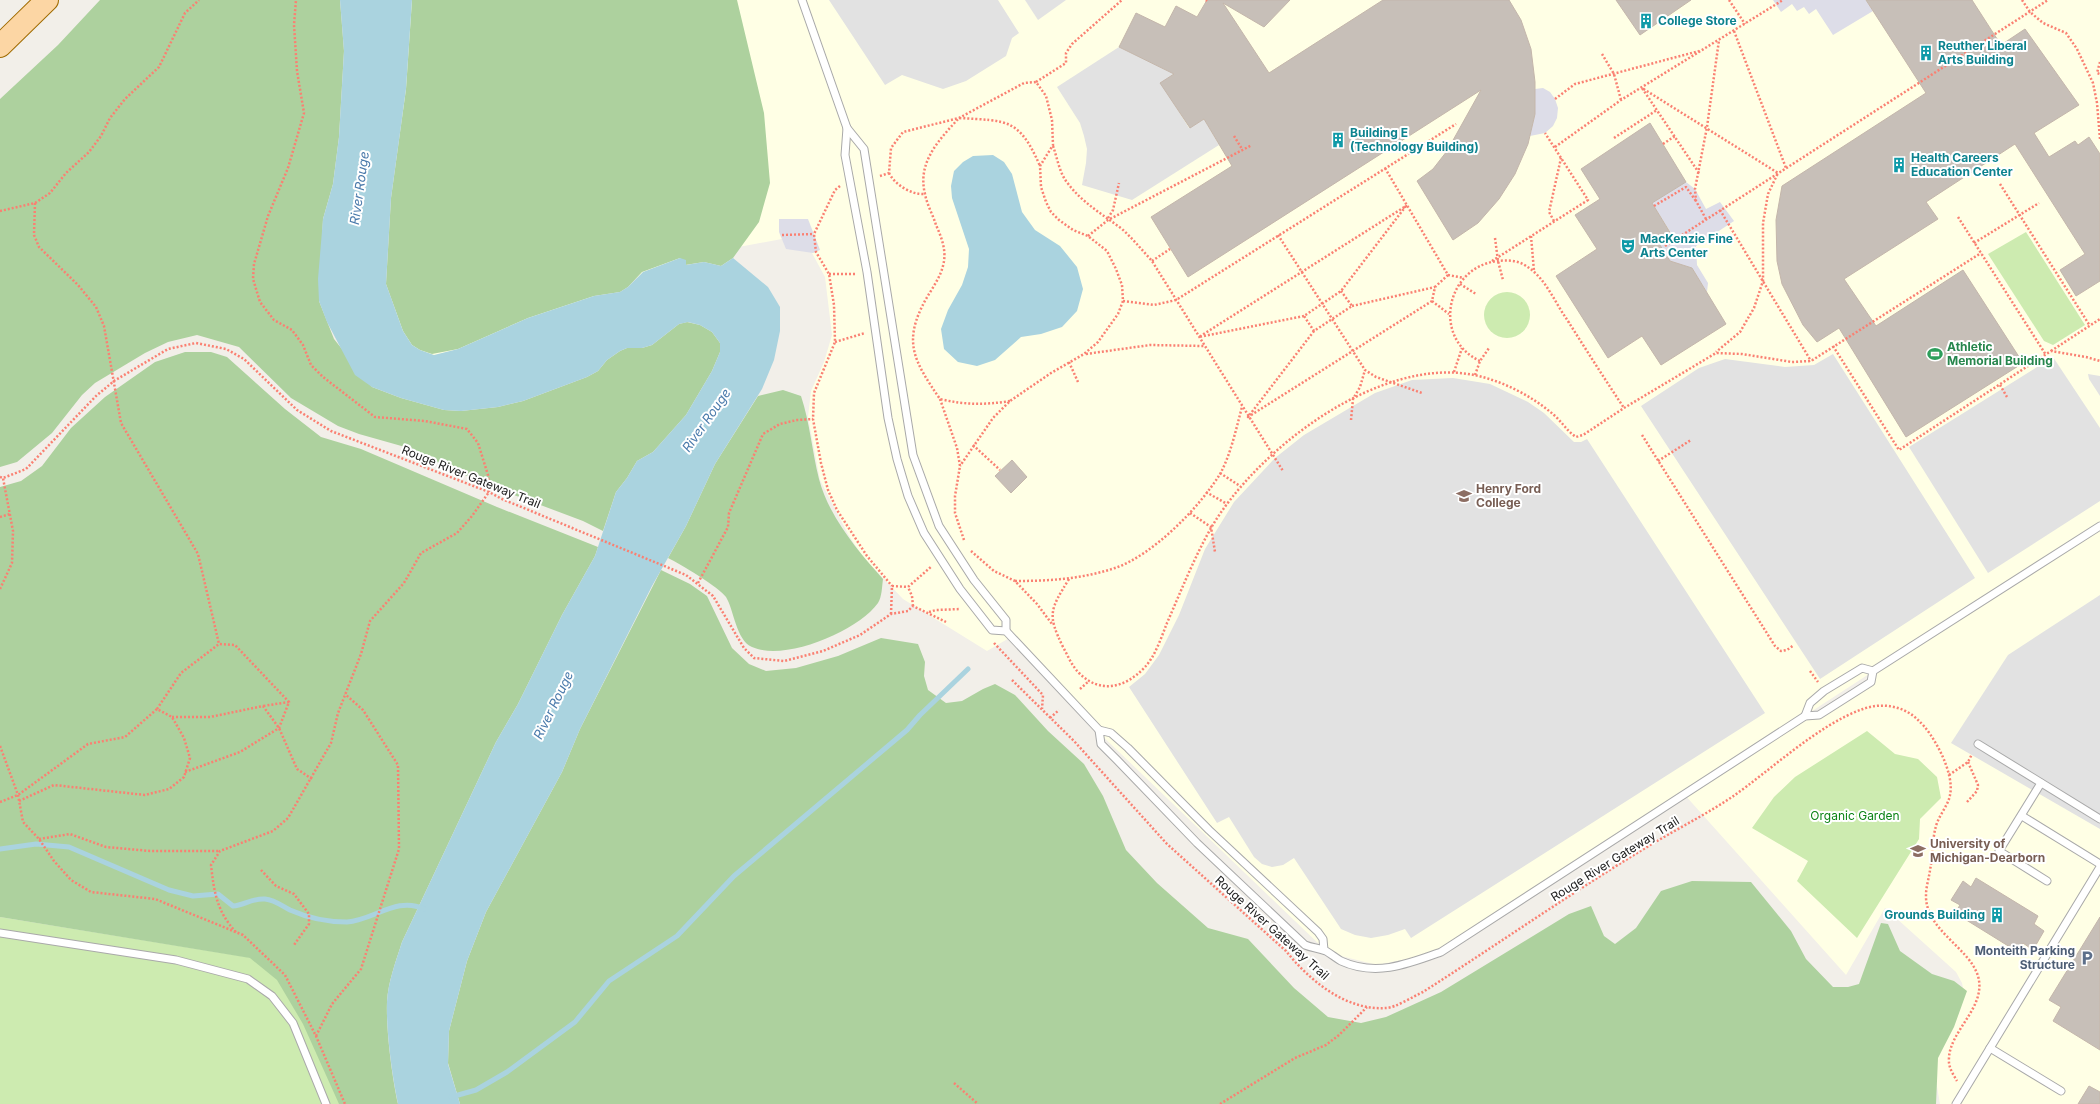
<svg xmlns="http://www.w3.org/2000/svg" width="2100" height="1104" viewBox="0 0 2100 1104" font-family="Inter,sans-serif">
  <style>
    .education { fill: #ffffe5; fill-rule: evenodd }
    .grass { fill: #cdebb0 }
    .forest { fill: #add19e }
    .parking { fill: #e2e2e2 }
    .plaza { fill: #dddde8 }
    .water { fill: #aad3df }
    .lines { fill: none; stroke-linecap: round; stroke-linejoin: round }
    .stream { stroke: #aad3df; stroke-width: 5 }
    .building { fill: #c7bfb8; stroke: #c4b6ab }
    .lane-casing { stroke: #a9a9a9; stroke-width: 9 }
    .primary-casing { stroke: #a06b00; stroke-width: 24 }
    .path { stroke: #fa8072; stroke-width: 2.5; stroke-dasharray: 2 2; stroke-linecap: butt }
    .lane { stroke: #fff; stroke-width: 7 }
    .primary { stroke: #fcd6a4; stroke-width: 22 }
    .labels { text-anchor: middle; stroke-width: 4; stroke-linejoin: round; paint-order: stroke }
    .culture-label { font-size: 12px; font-weight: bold; fill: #0d838f; stroke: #fff; text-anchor: start }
    .leisure-label { font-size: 12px; font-weight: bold; fill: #27864d; stroke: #fff; text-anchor: start }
    .street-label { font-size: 12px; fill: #222; stroke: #fff }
    .education-label { font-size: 12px; font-weight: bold; fill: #785e54; stroke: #fff; text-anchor: start }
    .park-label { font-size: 12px; fill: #0c8416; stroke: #fff }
    .service-label { font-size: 12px; font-weight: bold; fill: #4e5e75; stroke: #fff; text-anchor: end }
    .water-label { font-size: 13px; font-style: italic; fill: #4a7aab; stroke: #fff }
  </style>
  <rect width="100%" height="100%" fill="#f2efe9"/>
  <path class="education" d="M407,0H2100V1104H1940L1932,1058L1964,993L1962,983L1956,972L1885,908L1846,975L1684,794H1677L1441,952L1377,965L1341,956L1320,945L1093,727L1011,637L987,651L903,599L863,557L848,534L820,480L808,417L811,391L824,362L832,335L825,277L812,253L808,234L680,258L626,283L434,362L393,346ZM1952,620L1832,704L1703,782Z"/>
  <g class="grass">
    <path d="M2026,232L2085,325L2053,345L2044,341L1988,254Z"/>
    <circle cx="1507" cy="315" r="23"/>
    <path d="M1867,731L1895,754L1918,759L1937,777L1941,798L1920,819L1919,839L1857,938L1797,881L1808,861L1752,828L1774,797L1795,777Z"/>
    <path d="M0,917L296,965L355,1104H0Z"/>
  </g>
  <g class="forest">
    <path d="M100,0H340L344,51L339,137L333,184L323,219L319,301L334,339L372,387L401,398L444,410L461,411L498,407L523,401L587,377L598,371L607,360L620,351L627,348H642L652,345L679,324L687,322L700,325L712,332L720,343V352L712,371L686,415L653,452L637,461L627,478L616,492L603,531L583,521L482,483L405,447L359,434L338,426L291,398L239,347L197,335L168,342L145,353L95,383L82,395L52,433L17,462L0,467V99L58,45Z"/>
    <path d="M412,0H737L764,113L770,183L759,222L733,258L721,266L704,262L685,265L680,258L642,272L628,287L620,292L594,296L528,318L458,349L432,354L420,350L412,345L403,331L386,284L391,198L406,89Z"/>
    <path d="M185,352H211L227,357L285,409L321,437L361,449L497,507L598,547L595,556L562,615L518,704L496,742L402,942C396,961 388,982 387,1002C386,1031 392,1076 398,1104H339L303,1024L277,980L250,958L0,917V487L21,481L42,466L71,428L105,397L155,362Z"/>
    <path d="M783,390L801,396C810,423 812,451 819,479C829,517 858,551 883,579C882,586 882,597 878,603C858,631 785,662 752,647C736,640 734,610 726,597C720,588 679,563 668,558L686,526L715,464L758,396Z"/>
    <path d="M661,570L690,584L707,596L732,648L749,664L766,671L796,668L838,656L881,638L918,644L925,662L924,676L928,690L946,703L962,701L983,689L995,684L1015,695L1048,731L1084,764L1103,796L1126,850L1157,883L1208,928L1248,939L1294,988L1328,1017L1361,1023L1386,1017L1441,992L1569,914L1591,906L1604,936L1615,944L1636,928L1661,891L1692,881L1751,882L1791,931L1806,959L1833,987H1848L1859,984L1881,923L1888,924L1900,951L1932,974L1954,981L1967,991L1954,1027L1938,1058L1936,1104H460L448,1063L449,1031L467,961L486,912L562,772L580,729Z"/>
  </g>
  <g class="parking">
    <path d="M829,0H998L1019,33L1012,38L1006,56L966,81L943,89L902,75L885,85Z"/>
    <path d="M1025,0H1066L1038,20Z"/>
    <path d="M1119,47L1174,74L1161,83L1189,128L1204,119L1219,145L1132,200L1082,185L1086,163L1087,149L1084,136L1080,123L1057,87Z"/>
    <path d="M1833,354L1975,578L1820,679L1641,406L1699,368L1725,359L1785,367L1814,365Z"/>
    <path d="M2053,357L2100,428V501L1988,573L1909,447Z"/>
    <path d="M2088,374L2100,376V396L2089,379Z"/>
    <path d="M1453,378L1490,384L1528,402L1544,413L1574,442H1581L1587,439L1765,713L1411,938L1405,929L1388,935L1371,938L1355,935L1341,929L1294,858L1283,865L1272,867L1262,864L1254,857L1229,817L1217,823L1129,687L1145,674L1159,655L1179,615L1205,549L1234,502L1275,458L1304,435L1375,393L1412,380Z"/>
    <path d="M2100,595V829L1951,743L2008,655Z"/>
  </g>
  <g class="plaza">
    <path d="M1773,0H1866L1873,11L1833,35L1816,9L1809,14L1804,7L1797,11L1792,4L1781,12Z"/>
    <path d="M1543,88L1550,92L1555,99L1558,108L1557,118L1553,126L1545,133L1530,136L1535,114V89Z"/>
    <path d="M1686,182L1695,189L1706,209L1720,202L1734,221L1696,246L1697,265L1708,283L1707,292L1692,268L1670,261L1658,242L1671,233L1652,203Z"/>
    <path d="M779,219H808L820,250L813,253L786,249L779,232Z"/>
  </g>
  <g class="water">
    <path d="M340,0H412L406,89L391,198L386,284L403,331L412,345L420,350L434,355L458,349L528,318L594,296L620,292L628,287L643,272L680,258L686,260V265L704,262L721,266L733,258L768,287L780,307V331L774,360L762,389L715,464L686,526L652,586L580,729L562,772L486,912L467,961L449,1031L448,1064L460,1104H398C392,1075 386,1031 387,1002C388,982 396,961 402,942L496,742L518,704L562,615L595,556L616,492L627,478L637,461L653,452L686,415L712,371L720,352V343L712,332L700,325L688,322L679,324L652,345L642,348H627L620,351L607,360L598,371L587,377L523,401L498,407L461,411L444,410L401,398L372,387L355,375L327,322L319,301L318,279L323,219L333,184L339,137L344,51Z"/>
    <path d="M993,155L1004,162L1012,174L1022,212L1035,230L1060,246L1077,267L1083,289L1077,311L1062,327L1041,334L1021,337L995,360L977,366L958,362L944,349L941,329L948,310L962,285L968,267L969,249L952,198L951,186L954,171L963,162L973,156Z"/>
  </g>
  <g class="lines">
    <g class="stream">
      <path d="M0,849L36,844L69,847L169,890L193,896L218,894L233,906C244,905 253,898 265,899C275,900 282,906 290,910C308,918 328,922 347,922C374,920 397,896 424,909"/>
      <path d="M451,1097L476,1090L507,1072L575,1022L609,981L677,936L734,876L907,730L920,715L968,669"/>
    </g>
  </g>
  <g class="building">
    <path d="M1207,0H1290L1264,27L1223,3L1269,73L1383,0H1509L1521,20L1531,49L1535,82V114L1528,144L1515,174L1499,199L1478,223L1453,240L1417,181L1433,169L1447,151L1481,90L1188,277L1151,217L1232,166L1204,119L1190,128L1160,83L1174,74L1119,47L1136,13L1165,27L1176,6L1197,17Z"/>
    <path d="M1616,0H1691L1640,35Z"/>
    <path d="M1866,0H1972L2001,45L2025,29L2079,105L2034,133L2049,157L2075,141L2078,145L2089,137L2100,154V281L2076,296L2060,270L2085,254L2015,144L1926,202L1938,219L1844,279L1876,326L1963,270L2023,363L1906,437L1839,328L1817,342L1803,325L1782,284L1777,261L1776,220L1782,186L1926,93Z"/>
    <path d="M1650,123L1686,182L1652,203L1671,234L1658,242L1670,261L1692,268L1726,324L1661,365L1642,336L1608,358L1556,276L1597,249L1575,215L1600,199L1581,169Z"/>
    <path d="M1012,460L1027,477L1011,493L995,476Z"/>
    <path d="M1976,878L2038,916L2034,924L2044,931L2033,950L2023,943L2018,952L1955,913L1960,905L1951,900L1963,881L1971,887Z"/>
    <path d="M2100,917V1050L2053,1021L2061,1007L2049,1000Z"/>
    <path d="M2089,1086L2100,1092V1104H2078Z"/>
  </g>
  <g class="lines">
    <g class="lane-casing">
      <g id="lane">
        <path d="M802,0L847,128L864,149L913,455L939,526L974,580L1006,620V631"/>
        <path d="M847,128L845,155L867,272L888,418L897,459L908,496L924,533L960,589L992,630L1006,631L1099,730"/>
        <path d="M1805,716L1810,703L1824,691L1862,668L1873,671"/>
        <path d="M1978,744L2100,819"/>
        <path d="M2041,783L1999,851L2047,881"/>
        <path d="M2022,816L2100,864"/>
        <path d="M0,933L176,960L248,979L272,996L293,1023L326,1104"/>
        <path d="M1324,950L1323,939L1318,932L1209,830L1128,748L1111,733L1099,730L1101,744L1117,760L1197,843L1305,945C1312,948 1319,948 1326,951C1331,954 1336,958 1341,961C1376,977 1408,964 1441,952L1805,716L1819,715L1871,682L1873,671L2100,526"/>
        <path d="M1990,1048L2061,1091"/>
        <path d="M1956,1104L2100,867"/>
      </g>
    </g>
    <g class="primary-casing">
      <path id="primary" d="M0,46L47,0"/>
    </g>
    <g class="path">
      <path d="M1206,0L1207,1"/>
      <path d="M1729,0L1745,24"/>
      <path d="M2022,0L2030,12L2043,23L2066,33L2077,49L2093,83L2097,103L2100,139"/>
      <path d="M1734,31L1786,168"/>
      <path d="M1602,54L1614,74L1621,100"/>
      <path d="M2100,62L2097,73L2100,74"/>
      <path d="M1036,82L1066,63V53L1072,44L1122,0"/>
      <path d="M1555,99L1575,84L1699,51"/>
      <path d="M1234,136L1242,149"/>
      <path d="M1614,138L1657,110"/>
      <path d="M1663,144L1675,136"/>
      <path d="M1053,146C1057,157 1059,171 1066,181C1081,202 1102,214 1122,229C1133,239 1142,250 1152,261L1283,471"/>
      <path d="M1555,147L1621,100L1783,0"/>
      <path d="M889,173C895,185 912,195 924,194"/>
      <path d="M1699,173L1642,88L1778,173L1768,194L1763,223V281L1754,308L1740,332L1716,352"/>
      <path d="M880,176L889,173L891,148L903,132L959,118L1024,83L1036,82L1046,96L1052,120L1053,145L1040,166L1041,187L1046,202L1051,212L1059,220L1073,230L1088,236L1107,251L1116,269L1122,285L1123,301L1118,314L1098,342L1084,354L1051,373L1010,401L993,418L960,466"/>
      <path d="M2000,184L2090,326"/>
      <path d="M840,186L835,190L814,234L816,252L829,274L834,305L835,342L814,393L813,419L821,463L828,490L837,510L867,556L892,586"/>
      <path d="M35,203L34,235L39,247L78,285L96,307L104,326L121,423L198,554L219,644"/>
      <path d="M1654,206L1686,187L1696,201"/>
      <path d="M1720,210L1811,361"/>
      <path d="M0,211L35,203L50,193L66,173L89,152L101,136L110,118L125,99L159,67L185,13L199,0"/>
      <path d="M1958,217L2046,355"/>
      <path d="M1108,218L1113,210L1119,183"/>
      <path d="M1706,219L1696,201L1695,189L1707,127L1719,40"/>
      <path d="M1554,221L1549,212L1561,158"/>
      <path d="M782,235L814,234"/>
      <path d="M1278,235L1365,370L1376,377L1422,393"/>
      <path d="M1088,236L1108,220L1252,145"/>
      <path d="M1531,236L1534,271"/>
      <path d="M1495,238L1498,261L1503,280"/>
      <path d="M1974,243L2039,203"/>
      <path d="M1665,246L2048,0"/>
      <path d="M1152,261L1170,249"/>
      <path d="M1492,261L1588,200L1545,133"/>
      <path d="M829,274H856"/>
      <path d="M1448,275L1464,278"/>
      <path d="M1460,284L1476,294"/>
      <path d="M1123,301L1154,305L1176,300L1456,124"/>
      <path d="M1432,301L1449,314"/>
      <path d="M1352,306L1435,287"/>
      <path d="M1304,316L1199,337L1406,206L1341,291L1304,316L1314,331L1352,306L1341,291"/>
      <path d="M1314,331L1248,417L1432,301L1435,287L1448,275L1385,168"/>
      <path d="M835,342L865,333"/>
      <path d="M1833,346L1899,450L2051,351L2086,357L2100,361"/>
      <path d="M2051,351L2100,319"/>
      <path d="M1086,354L1150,345L1204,346"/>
      <path d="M1480,361C1432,339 1445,268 1497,261C1506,260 1518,260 1526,266C1545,277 1554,301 1566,318C1585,348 1604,378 1624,408"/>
      <path d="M1069,362L1078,382"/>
      <path d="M1454,372L1462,348"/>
      <path d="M1475,375L1480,361L1489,348"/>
      <path d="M2000,385L2007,397"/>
      <path d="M940,399L957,448L960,466L955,496V513L964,540"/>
      <path d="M1010,401C985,405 965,405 940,399C914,361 902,342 926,299C933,287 942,275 944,261C946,249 941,236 936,225C933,215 927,205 925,194C917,162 939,140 959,118C1008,121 1019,118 1040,166"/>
      <path d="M1351,420L1353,399L1360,387L1365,370"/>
      <path d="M1642,435L1775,646L1781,651L1787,650L1794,645"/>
      <path d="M973,445L1000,470"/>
      <path d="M1658,461L1691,440"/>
      <path d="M1220,473L1240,486"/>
      <path d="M0,477L3,478L26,469L96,396L114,381L168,349L196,343L226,349L244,359L297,410L331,431L489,492L502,499L686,575L713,596L744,648L754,658L784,661L823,651L860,635L891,614L908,611L913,606L946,622"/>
      <path d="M1206,492L1227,504"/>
      <path d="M1190,513L1211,527L1215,552"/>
      <path d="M0,517L10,514"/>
      <path d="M971,551L994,571L1015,581L1037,604L1052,624"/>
      <path d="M1069,579C1050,610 1047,614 1063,647C1068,656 1072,666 1079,673C1100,694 1125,688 1144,668C1155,657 1161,638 1167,623C1181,591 1194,558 1211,528C1257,449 1379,356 1474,375C1503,381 1532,396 1554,415C1562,422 1567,431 1576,437L1583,435L1624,408L1716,353L1742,354L1792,362L1811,361L1981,253"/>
      <path d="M1015,581C1049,581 1082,579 1115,568C1153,555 1199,508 1220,474C1231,454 1236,429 1242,407"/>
      <path d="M698,583L728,527L729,513L763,434L780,424L797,420L813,419"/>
      <path d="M0,589L12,563L13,531L3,478"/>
      <path d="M913,606L912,596L908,587L932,566"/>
      <path d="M929,612L936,610L960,609"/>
      <path d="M891,614L892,586L908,587"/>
      <path d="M994,643L1043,695L1042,709"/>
      <path d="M1810,671L1818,682"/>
      <path d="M1012,680L1074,741L1167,844L1286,951C1309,980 1346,1011 1386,1008C1395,1008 1414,996 1423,992C1498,944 1571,893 1647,847C1675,830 1705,815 1732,797C1771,770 1819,724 1863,709C1882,702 1904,706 1918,720C1934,734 1955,774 1950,795C1948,806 1939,815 1936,826C1932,840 1933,856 1930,870C1929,878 1926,887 1926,895C1925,930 1969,947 1978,976C1987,1007 1950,1030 1949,1058C1948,1067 1953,1074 1957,1081"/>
      <path d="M1080,689L1089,681"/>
      <path d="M157,709L181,673L219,644L235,645L289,702"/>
      <path d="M172,717H210L263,706L279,728L297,769L312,779"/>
      <path d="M1050,718L1059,710"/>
      <path d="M0,746L18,795L23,822L39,839L54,861L71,880L91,892L155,899L243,935L285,975L316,1036L345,1104"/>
      <path d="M185,772L240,752L279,728L289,702L263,706"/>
      <path d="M1949,775L1968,762L1972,754"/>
      <path d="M0,802L18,795L88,744L125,737L157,709L172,717L184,738L190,758L184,777L169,789L145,795L54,785L19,801"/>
      <path d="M1967,802L1977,791L1978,785L1968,762"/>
      <path d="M39,839L70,834L106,847L150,851H220"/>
      <path d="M261,870L276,886L294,894L309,914V924L294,945"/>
      <path d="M236,932C217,912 214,892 211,865L220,851L273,831L288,818L331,743L338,713L361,654L370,621L404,583L421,553L457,533L472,516L489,492L488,475L478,443L467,429L425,421L375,417L323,377L311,365L303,345L292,330L274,320L260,302L253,279L254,264L268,216L288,168L304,113L297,71L294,25L296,0"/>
      <path d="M316,1036L332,1004L361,969L399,849L398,765L363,710L345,694"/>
      <path d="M954,1083L978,1104"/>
      <path d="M1220,1104L1295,1058L1326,1045L1339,1035L1367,1007"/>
    </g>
    <use href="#lane" class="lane"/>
    <use href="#primary" class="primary"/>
  </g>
  <defs>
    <g id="building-bare" transform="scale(1.2)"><path d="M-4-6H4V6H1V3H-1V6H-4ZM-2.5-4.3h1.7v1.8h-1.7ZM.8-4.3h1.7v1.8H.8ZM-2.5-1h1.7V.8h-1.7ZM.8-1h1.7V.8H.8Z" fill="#0f9aa8" stroke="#fff" stroke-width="2.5" paint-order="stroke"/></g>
    <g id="theatre-bare" transform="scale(1.2)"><path d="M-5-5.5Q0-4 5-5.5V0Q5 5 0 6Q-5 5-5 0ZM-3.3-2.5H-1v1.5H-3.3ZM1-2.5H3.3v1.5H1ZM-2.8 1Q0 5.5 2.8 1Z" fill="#0f9aa8" stroke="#fff" stroke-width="2.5" paint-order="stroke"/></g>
    <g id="stadium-bare" transform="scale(1.2)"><path d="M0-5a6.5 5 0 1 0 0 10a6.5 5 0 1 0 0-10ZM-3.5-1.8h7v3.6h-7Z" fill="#2e9e5b" stroke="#fff" stroke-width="2.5" paint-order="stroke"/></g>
    <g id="university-bare" transform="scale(1.2)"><path d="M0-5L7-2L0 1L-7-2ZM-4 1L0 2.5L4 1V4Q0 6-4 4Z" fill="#8d6e63" stroke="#fff" stroke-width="2.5" paint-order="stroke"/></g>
    <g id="parking-bare" transform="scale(1.2)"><path d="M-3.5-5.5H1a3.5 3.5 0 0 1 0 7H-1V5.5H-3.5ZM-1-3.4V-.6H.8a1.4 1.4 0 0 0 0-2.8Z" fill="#5c6f8a" stroke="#fff" stroke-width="2.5" paint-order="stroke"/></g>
  </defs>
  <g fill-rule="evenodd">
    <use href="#building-bare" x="1646" y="21"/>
    <use href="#building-bare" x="1926" y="53"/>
    <use href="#building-bare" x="1338" y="140"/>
    <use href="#building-bare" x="1899" y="165"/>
    <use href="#theatre-bare" x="1628" y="246"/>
    <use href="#stadium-bare" x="1935" y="354"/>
    <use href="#university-bare" x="1464" y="496"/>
    <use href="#university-bare" x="1918" y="851"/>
    <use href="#building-bare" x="1997" y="915"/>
    <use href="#parking-bare" x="2087" y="958"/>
  </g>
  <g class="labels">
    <g class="culture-label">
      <text x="1658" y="25">College Store</text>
      <text x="1938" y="50">Reuther Liberal<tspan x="1938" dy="14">Arts Building</tspan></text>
      <text x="1350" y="137">Building E<tspan x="1350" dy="14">(Technology Building)</tspan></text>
      <text x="1911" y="162">Health Careers<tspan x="1911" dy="14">Education Center</tspan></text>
      <text x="1640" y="243">MacKenzie Fine<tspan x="1640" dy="14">Arts Center</tspan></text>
      <text x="1985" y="919" text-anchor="end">Grounds Building</text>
    </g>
    <g class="leisure-label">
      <text x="1947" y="351">Athletic<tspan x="1947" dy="14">Memorial Building</tspan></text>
    </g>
    <g class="street-label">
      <text transform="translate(471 477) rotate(22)" y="4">Rouge River Gateway Trail</text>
      <text transform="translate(1615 859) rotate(-32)" y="4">Rouge River Gateway Trail</text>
      <text transform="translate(1272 928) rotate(42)" y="4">Rouge River Gateway Trail</text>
    </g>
    <g class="education-label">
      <text x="1476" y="493">Henry Ford<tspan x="1476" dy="14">College</tspan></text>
      <text x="1930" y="848">University of<tspan x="1930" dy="14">Michigan-Dearborn</tspan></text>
    </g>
    <g class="park-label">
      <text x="1855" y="820">Organic Garden</text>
    </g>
    <g class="service-label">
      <text x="2075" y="955">Monteith Parking<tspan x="2075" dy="14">Structure</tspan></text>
    </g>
    <g class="water-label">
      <text transform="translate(359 188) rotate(-82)" y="5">River Rouge</text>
      <text transform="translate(706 420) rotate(-55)" y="5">River Rouge</text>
      <text transform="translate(553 705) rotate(-64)" y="5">River Rouge</text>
    </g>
  </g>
</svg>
